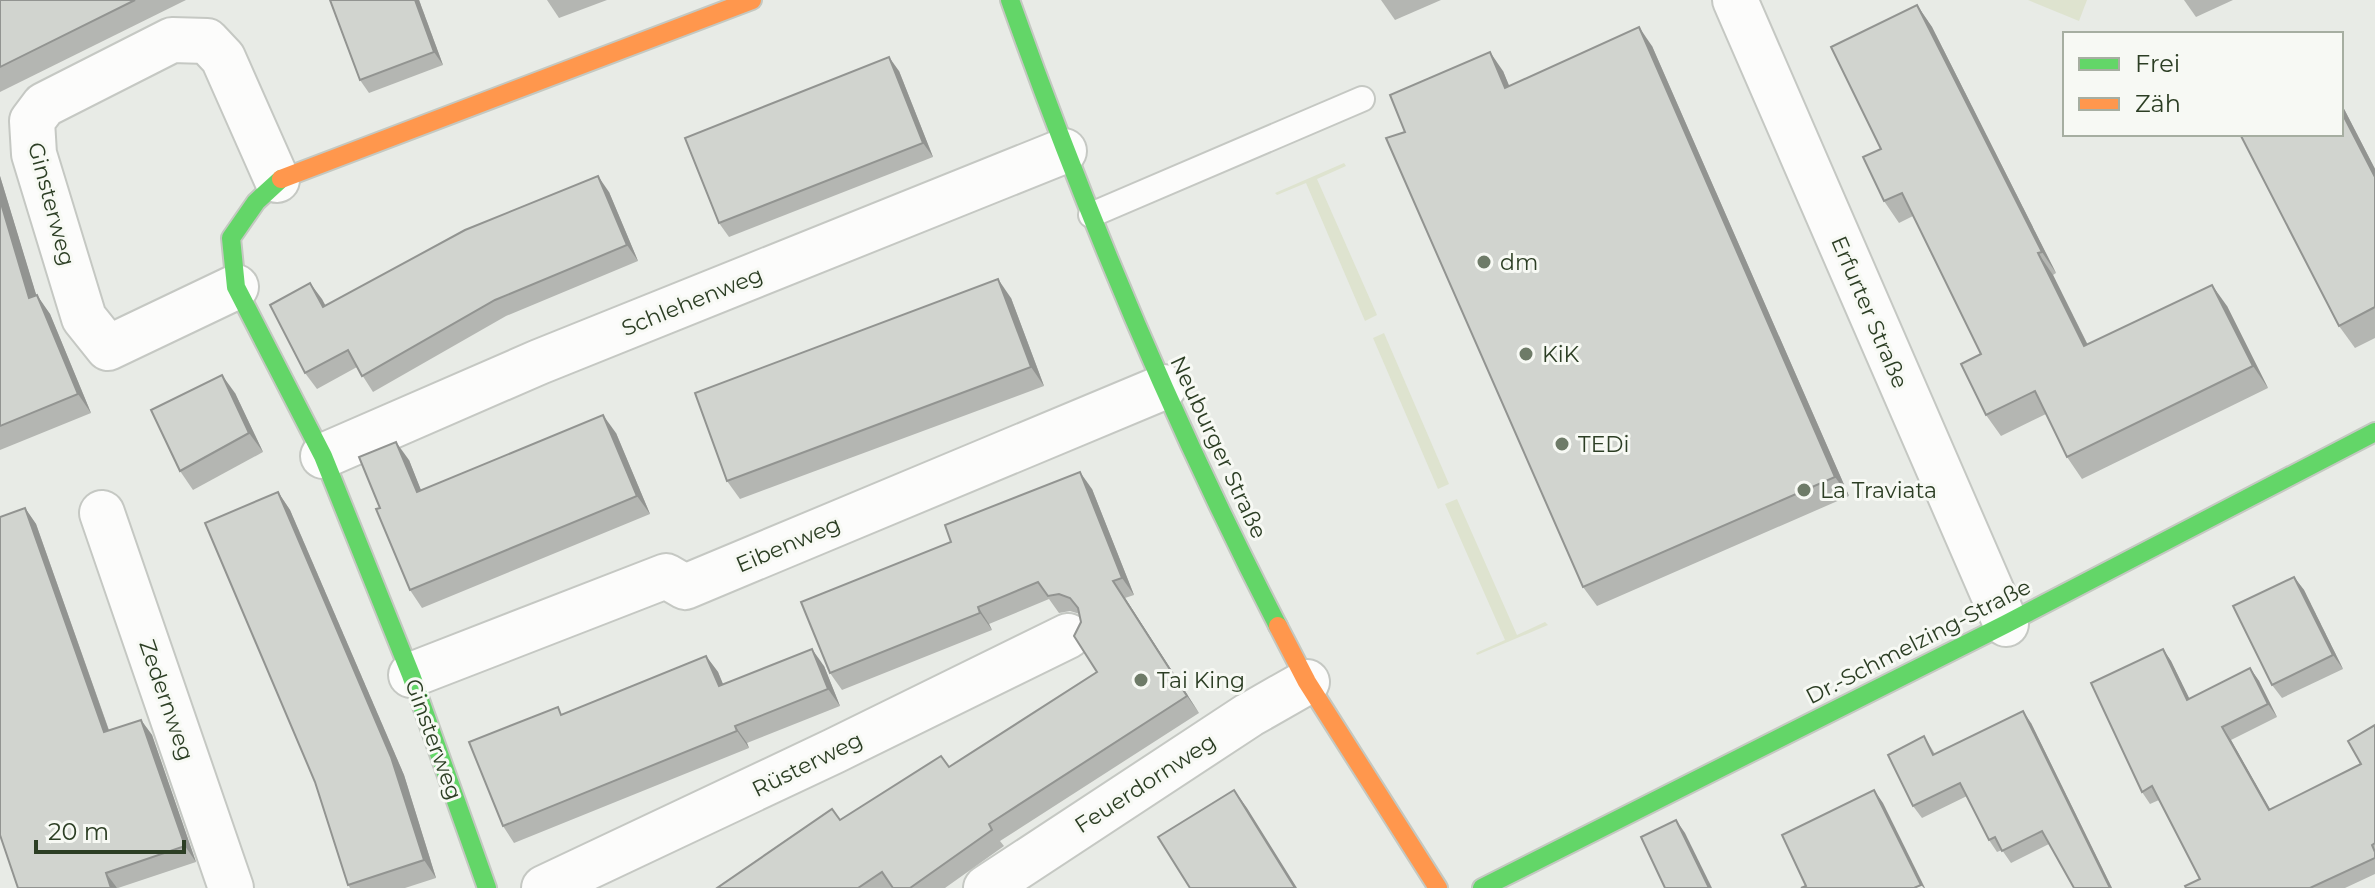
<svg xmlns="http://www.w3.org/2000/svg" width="2375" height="888" viewBox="0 0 2375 888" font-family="Montserrat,sans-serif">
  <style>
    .green { fill: #dee3cf }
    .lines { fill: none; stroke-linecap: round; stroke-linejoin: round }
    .lane-casing { stroke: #c5c8c3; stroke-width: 28 }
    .street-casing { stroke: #c5c8c3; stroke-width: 48 }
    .fast-casing { stroke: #c4c8c1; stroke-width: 22 }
    .slow-casing { stroke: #c4c8c1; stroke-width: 22 }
    .lane { stroke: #fcfcfb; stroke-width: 24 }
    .street { stroke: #fcfcfb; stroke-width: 44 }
    .fast { stroke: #63d668; stroke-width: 18 }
    .slow { stroke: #ff974d; stroke-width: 18 }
    .wall { fill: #b4b6b2 }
    .shaded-wall { fill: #929491 }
    .building { fill: #d1d4cf; stroke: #929491; stroke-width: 2 }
    .poi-dot { fill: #6e7b68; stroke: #f7f9f4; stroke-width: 3 }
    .labels { text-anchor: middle; stroke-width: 6; stroke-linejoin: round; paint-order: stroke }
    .street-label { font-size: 22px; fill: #2c3e24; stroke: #f7f9f4 }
    .poi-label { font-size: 22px; fill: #2c3e24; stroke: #f7f9f4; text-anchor: start }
  </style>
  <rect width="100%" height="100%" fill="#e8ebe6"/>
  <g class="green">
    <path d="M2028,0H2087L2079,21Z"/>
    <path d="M1344,163L1346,166L1317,179L1377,315L1365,321L1306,183L1277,195L1275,193Z"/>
    <path d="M1384,333L1449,484L1438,489L1373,338Z"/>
    <path d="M1457,499L1517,635L1545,622L1548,625L1477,655L1476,653L1505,640L1445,504Z"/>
  </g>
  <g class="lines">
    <g class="lane-casing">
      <path id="lane" d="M1091,215L1362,99"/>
    </g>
    <g class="street-casing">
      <g id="street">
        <path d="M1735,0L2006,624"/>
        <path d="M236,287L108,348L84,318L34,154L32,121L44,105L172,40L207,41L223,58L277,180"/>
        <path d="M323,456L539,362L1064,151"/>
        <path d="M102,513L231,888"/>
        <path d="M411,675L666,576L685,587L1164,387"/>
        <path d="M544,888L834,751L1068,636"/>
        <path d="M986,888L1249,715L1307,682"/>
      </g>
    </g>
    <g class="fast-casing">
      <g id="fast">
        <path d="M1010,0C1086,214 1174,424 1278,626"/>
        <path d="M281,179L256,202L231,238L236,287L323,456L411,675L487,888"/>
        <path d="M1482,888L2006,624L2375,432"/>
      </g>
    </g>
    <g class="slow-casing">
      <g id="slow">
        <path d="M281,179L752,0"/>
        <path d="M1278,626L1307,682L1438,888"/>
      </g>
    </g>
    <use href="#lane" class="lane"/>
    <use href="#street" class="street"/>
    <use href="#fast" class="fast"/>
    <use href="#slow" class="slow"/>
  </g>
  <g class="wall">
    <path d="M0,0H186L0,92Z"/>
    <path d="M330,0H419L443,65L369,93L360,80Z"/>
    <path d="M547,0H607L559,18Z"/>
    <path d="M1381,0H1441L1395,20Z"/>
    <path d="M2184,0H2233L2196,17Z"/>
    <path d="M1917,5L1932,27L2056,273L2053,275L2088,345L2227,306L2268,388L2082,479L2067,457L2046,414L2001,436L1986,415L1981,354L1913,216L1899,223L1884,201L1881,149Z"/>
    <path d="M1652,46L1849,496L1597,606L1583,587L1405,132L1503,71L1509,86Z"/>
    <path d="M899,71L933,157L729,237L719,223Z"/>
    <path d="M2341,103L2375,169V338L2355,348L2339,326Z"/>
    <path d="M0,176L36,295L50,314L91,413L0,450Z"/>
    <path d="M609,192L638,261L506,316L373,392L357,367L317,389L305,373L310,283L325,306Z"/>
    <path d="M1011,298L1044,386L740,499L727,481Z"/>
    <path d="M235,393L263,452L193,490L180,471Z"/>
    <path d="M616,433L650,514L422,608L410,590L380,508L409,460L421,491Z"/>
    <path d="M1092,489L1134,595L1125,598L1199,713L1000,841L1004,846L945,888H717L840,820L949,767L1097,672L1080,614L1070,611L1059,613L1049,599L989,624L992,630L842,690L830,673Z"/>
    <path d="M278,492L290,510L404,775L436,878L405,888H350L348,885Z"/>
    <path d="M25,508L36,524L109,730L141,720L152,735L196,862L118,888H18Z"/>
    <path d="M2294,577L2304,590L2343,669L2282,698L2272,685Z"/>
    <path d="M2163,649L2171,661L2189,699L2250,668L2259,681L2277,717L2231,740L2270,810L2361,764L2375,725V874L2345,888H2186L2200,879L2159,800L2150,804L2142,792Z"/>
    <path d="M706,656L718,672L723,685L824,666L840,706L747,743L749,748L514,843L503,826L563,714Z"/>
    <path d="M2031,723L2112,888H2074L2049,844L2011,863L2002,850L1997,852L1989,840L1967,796L1922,818L1913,806L1924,736L1935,754Z"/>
  </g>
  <g class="shaded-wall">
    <path d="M415,0H419L443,65L434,52Z"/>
    <path d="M1917,5L1932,27L2056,273L2042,252Z"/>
    <path d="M1639,27L1652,46L1849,496L1835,477Z"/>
    <path d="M1490,52L1503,71L1518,107L1505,88Z"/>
    <path d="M889,57L899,71L933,157L923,143Z"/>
    <path d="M2341,103L2375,169V177L2341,111Z"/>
    <path d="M0,176L43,317L29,298L0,200Z"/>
    <path d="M598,176L609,192L638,261L627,245Z"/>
    <path d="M2038,253L2053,275L2099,368L2084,346Z"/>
    <path d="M998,279L1011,298L1044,386L1031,367Z"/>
    <path d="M310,283L322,299L335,323L323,307Z"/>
    <path d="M2212,285L2227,306L2268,388L2253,366Z"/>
    <path d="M37,295L50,314L91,413L78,394Z"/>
    <path d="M222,375L235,393L263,452L249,433Z"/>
    <path d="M603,415L616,433L650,514L637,496Z"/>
    <path d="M396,442L409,460L429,510L417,492Z"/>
    <path d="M1080,472L1092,489L1134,595L1122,578Z"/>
    <path d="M278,492L290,510L404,775L436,878L424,860Z"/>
    <path d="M25,508L36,524L115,748L104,732Z"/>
    <path d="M2294,577L2304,590L2343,669L2333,655Z"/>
    <path d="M1113,581L1125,598L1199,713L1187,696Z"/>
    <path d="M978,607L989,624L992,630L980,613Z"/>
    <path d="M812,649L824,666L840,706L828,689Z"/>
    <path d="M2163,649L2171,661L2196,712L2187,700Z"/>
    <path d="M706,656L718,672L731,703L719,686Z"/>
    <path d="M2250,668L2259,681L2277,717L2268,704Z"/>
    <path d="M2023,711L2031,723L2112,888H2110Z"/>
    <path d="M141,720L152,735L196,862L185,846Z"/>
    <path d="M735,726L747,743L749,748L737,731Z"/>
    <path d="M2222,727L2231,740L2278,823L2269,810Z"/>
    <path d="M1234,790L1247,808L1297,888H1295Z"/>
    <path d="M1874,790L1883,803L1925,888H1924L1921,885Z"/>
    <path d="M1676,820L1685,833L1712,888H1709Z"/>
    <path d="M106,873L117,888H111Z"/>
  </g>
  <g class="building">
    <path d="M0,0H135L0,67Z"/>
    <path d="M330,0H415L434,52L360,80Z"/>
    <path d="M1917,5L2042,252L2038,253L2084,346L2212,285L2253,366L2067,457L2035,391L1986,415L1961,364L1981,354L1902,193L1884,201L1863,157L1881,149L1831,47Z"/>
    <path d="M1639,27L1835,477L1583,587L1386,138L1405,132L1390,95L1490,52L1505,88Z"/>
    <path d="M889,57L923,143L719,223L685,138Z"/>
    <path d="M2341,111L2375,177V307L2339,326L2240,134H2341Z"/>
    <path d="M598,176L627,245L495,300L362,376L348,350L305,373L270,305L310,283L323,307L465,230Z"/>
    <path d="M0,200L29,298L37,295L78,394L0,426Z"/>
    <path d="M998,279L1031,367L727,481L695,393Z"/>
    <path d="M222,375L249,433L180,471L151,410Z"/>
    <path d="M603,415L637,496L410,590L376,509L380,508L359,457L396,442L417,492Z"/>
    <path d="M1080,472L1122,578L1113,581L1187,696L989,824L992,830L910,888H893L882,872L858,888H717L832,809L840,820L941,756L949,767L1097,672L1074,636L1081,622L1078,608L1070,598L1059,594L1048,596L1038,582L978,607L980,613L830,673L801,602L951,542L945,525Z"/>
    <path d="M278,492L391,757L424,860L348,885L315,782L205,523Z"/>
    <path d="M25,508L104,732L141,720L185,846L106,873L111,888H18L0,835V517Z"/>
    <path d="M2294,577L2333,655L2272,685L2233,606Z"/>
    <path d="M812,649L828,689L735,726L737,731L503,826L469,742L558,707L561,715L706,656L719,686Z"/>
    <path d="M2163,649L2187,700L2250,668L2268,704L2222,727L2269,810L2361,764L2348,741L2375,725V843L2372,845L2375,852V858L2310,888H2186L2185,886L2200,879L2152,786L2142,792L2091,683Z"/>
    <path d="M2023,711L2110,888H2074L2042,831L2002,851L1995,837L1989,840L1960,783L1913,806L1888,755L1924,736L1933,755Z"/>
    <path d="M1234,790L1295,888H1190L1158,837Z"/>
    <path d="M1874,790L1921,885L1914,888H1801L1806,886L1782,835Z"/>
    <path d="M1676,820L1709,888H1665L1641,837Z"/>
  </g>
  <g class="poi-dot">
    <circle cx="1484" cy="262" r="8"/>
    <circle cx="1526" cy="354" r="8"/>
    <circle cx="1562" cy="444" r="8"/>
    <circle cx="1804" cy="490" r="8"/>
    <circle cx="1141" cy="680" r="8"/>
  </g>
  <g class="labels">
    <g class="street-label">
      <text transform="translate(52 204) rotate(75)" y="8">Ginsterweg</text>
      <text transform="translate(692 301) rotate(-22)" y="8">Schlehenweg</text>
      <text transform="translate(1870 312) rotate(67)" y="8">Erfurter Straße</text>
      <text transform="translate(1219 447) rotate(65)" y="8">Neuburger Straße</text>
      <text transform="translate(788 544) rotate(-23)" y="8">Eibenweg</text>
      <text transform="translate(1918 641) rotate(-27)" y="8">Dr.-Schmelzing-Straße</text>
      <text transform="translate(167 700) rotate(71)" y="8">Zedernweg</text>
      <text transform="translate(434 739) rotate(70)" y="8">Ginsterweg</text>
      <text transform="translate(807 764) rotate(-26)" y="8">Rüsterweg</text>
      <text transform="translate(1145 783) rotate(-33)" y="8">Feuerdornweg</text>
    </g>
    <g class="poi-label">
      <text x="1500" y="270">dm</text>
      <text x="1542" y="362">KiK</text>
      <text x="1578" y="452">TEDi</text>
      <text x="1820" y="498">La Traviata</text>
      <text x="1157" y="688">Tai King</text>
    </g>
  </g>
  <rect x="2063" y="32" width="280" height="104" fill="#f7f9f4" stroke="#a6aea1" stroke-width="2"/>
  <rect x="2079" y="58" width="40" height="12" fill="#63d668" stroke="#a6aea1" stroke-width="2"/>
  <text x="2135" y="72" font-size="24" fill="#2c3e24">Frei</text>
  <rect x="2079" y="98" width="40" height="12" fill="#ff974d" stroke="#a6aea1" stroke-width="2"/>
  <text x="2135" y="112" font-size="24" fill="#2c3e24">Zäh</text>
  <path d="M36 840v12h148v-12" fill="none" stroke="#2c3e24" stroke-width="4"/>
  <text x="48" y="840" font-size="24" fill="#2c3e24" stroke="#f7f9f4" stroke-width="6" paint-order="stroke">20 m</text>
</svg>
